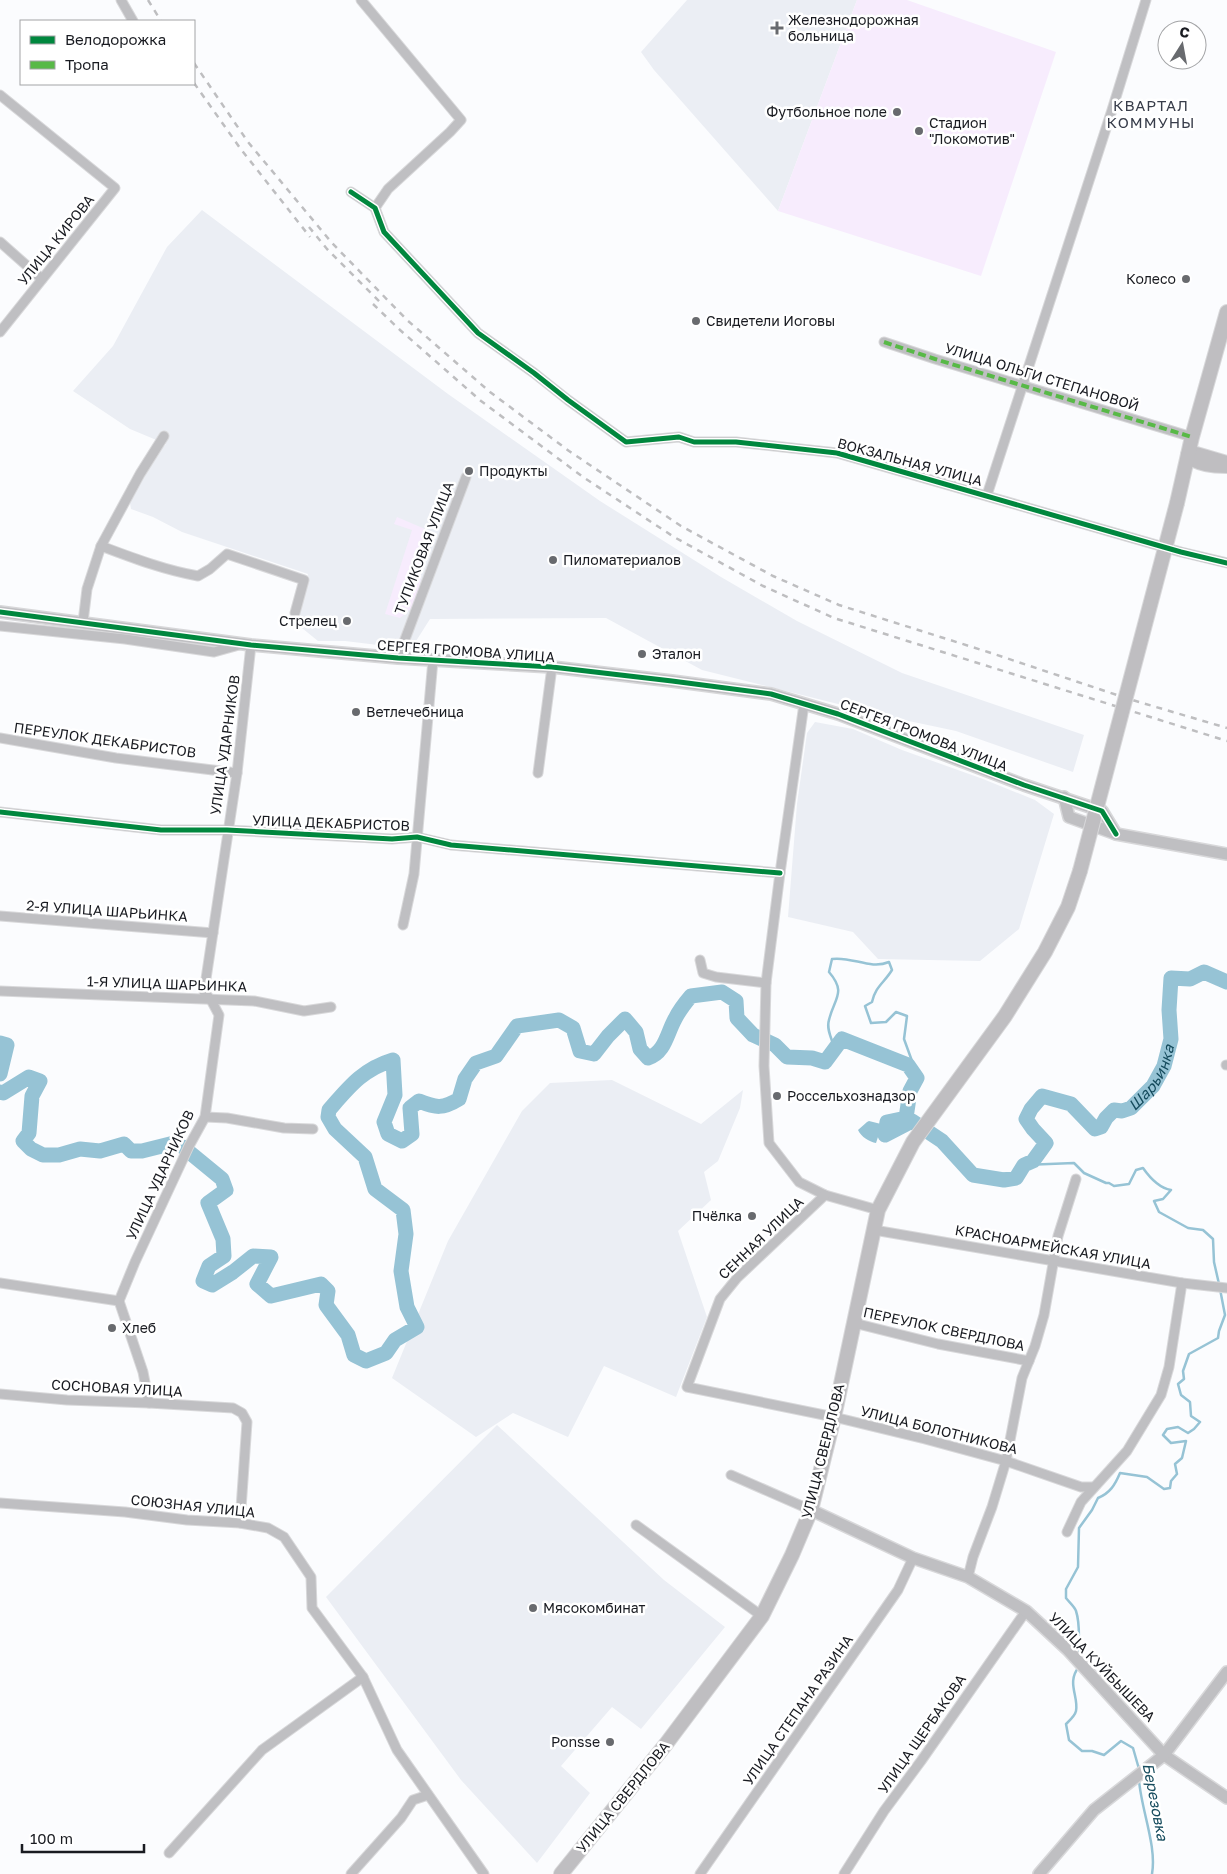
<svg xmlns="http://www.w3.org/2000/svg" width="1227" height="1874" viewBox="0 0 1227 1874" font-family="'Golos Text',sans-serif">
  <style>
    .built { fill: #ebeef4 }
    .green { fill: #f7ecfd }
    .water { fill: #96c3d5 }
    .lines { fill: none; stroke-linecap: round; stroke-linejoin: round }
    .stream { stroke: #96c3d5; stroke-width: 2.5 }
    .river { stroke: #96c3d5; stroke-width: 15 }
    .minor-casing { stroke: #d8d8da; stroke-width: 11 }
    .tertiary-casing { stroke: #d8d8da; stroke-width: 14 }
    .secondary-casing { stroke: #d8d8da; stroke-width: 16 }
    .minor { stroke: #bfbfc2; stroke-width: 9 }
    .tertiary { stroke: #bfbfc2; stroke-width: 11 }
    .secondary { stroke: #bfbec1; stroke-width: 14 }
    .rail { stroke: #bebec0; stroke-width: 2.5; stroke-dasharray: 6 6; stroke-linecap: butt }
    .secondary-bridge-casing { stroke: #d8d8da; stroke-width: 16; stroke-linecap: butt }
    .secondary-bridge { stroke: #bfbec1; stroke-width: 14 }
    .quiet { stroke: #58b947; stroke-width: 4; stroke-dasharray: 8 4; stroke-linecap: butt }
    .cycleway-casing { stroke: #fff; stroke-width: 8 }
    .cycleway { stroke: #00873e; stroke-width: 5 }
    .poi-dot { fill: #686a6e; stroke: #fff; stroke-width: 2 }
    .labels { text-anchor: middle; stroke-width: 5; stroke-linejoin: round; paint-order: stroke }
    .poi-label { font-size: 14px; fill: #191b21; stroke: #fff; text-anchor: start }
    .street-label { font-size: 14px; fill: #191b21; stroke: #fff }
    .neighbourhood-label { font-size: 15px; letter-spacing: 1px; fill: #383d4a; stroke: #fff }
    .water-label { font-size: 15px; font-style: italic; fill: #154b5d; stroke: #fff }
  </style>
  <rect width="100%" height="100%" fill="#fbfcfe"/>
  <g class="built">
    <path d="M687,0H857L778,211L654,70L641,52Z"/>
    <path d="M202,210L448,394L600,501L721,577L797,621L902,673L1084,735L1073,772L956,731L890,717L702,670L606,618L430,619L411,649L345,641H318L297,624L308,574L182,532L153,517L131,509L127,486L166,444L130,429L73,391L113,346L167,247Z"/>
    <path d="M815,722L853,729L902,750L983,779L1035,800L1054,814L1019,929L980,961L878,959L853,932L788,917L797,804L807,733Z"/>
    <path d="M612,1080L701,1124L743,1090L740,1108L718,1161L704,1172L711,1200L678,1231L707,1317L676,1397L604,1366L568,1437L513,1413L476,1437L392,1378L448,1241L522,1111L550,1083Z"/>
    <path d="M497,1425L664,1580L725,1627L641,1729L612,1707L561,1766L590,1793L537,1863L461,1780L326,1597Z"/>
  </g>
  <g class="green">
    <path d="M857,0H907L1056,52L981,276L778,211Z"/>
    <path d="M397,517L425,529C425,541 422,553 421,565C420,590 422,602 400,618L385,614L412,530L394,524Z"/>
  </g>
  <path class="water" d="M869,1121L889,1126V1131L884,1137H878L876,1143C870,1142 861,1137 858,1130L867,1122Z"/>
  <g class="lines">
    <g class="stream">
      <path d="M834,1047C832,1039 826,1029 829,1020C834,998 847,993 829,972L832,959C852,956 870,970 889,962L892,970C884,983 875,987 872,1002L865,1006L871,1023L886,1022L896,1012L907,1016L904,1039L916,1072L917,1078"/>
      <path d="M1024,1165L1074,1163L1084,1173L1106,1183H1109L1114,1186L1129,1184L1136,1170L1143,1168C1150,1178 1159,1188 1171,1190L1163,1199L1154,1201L1159,1212L1188,1228L1203,1230L1213,1239L1214,1262L1219,1284"/>
      <path d="M1079,1657C1078,1642 1081,1626 1076,1611C1075,1607 1069,1602 1066,1598V1589L1078,1567L1079,1528L1092,1510L1098,1498C1110,1493 1115,1485 1120,1473L1147,1477L1164,1489L1170,1488L1171,1481L1177,1474L1175,1464L1182,1458L1186,1441L1171,1443L1163,1435L1167,1429L1178,1427L1188,1433L1194,1429L1200,1422L1191,1416L1190,1402L1181,1395L1178,1384L1184,1379L1183,1371L1189,1354L1218,1338L1219,1331L1225,1315L1220,1289"/>
      <path d="M1079,1667C1066,1682 1079,1697 1076,1711C1075,1716 1069,1721 1066,1724L1069,1740L1082,1751H1092L1104,1755L1121,1741L1133,1748L1139,1769"/>
      <path d="M1139,1780C1141,1809 1157,1846 1152,1874"/>
    </g>
    <g class="river">
      <path d="M0,1043L7,1045L0,1074"/>
      <path id="s1" d="M0,1092L3,1093L29,1077L40,1081L32,1096L29,1133L23,1141L31,1149L43,1155H59L80,1149L100,1151L124,1144L131,1151H142L174,1143L183,1147L222,1179L226,1190L208,1203L223,1239L224,1256L209,1266L203,1281L212,1285L233,1272L253,1256L271,1257L257,1284L271,1296L321,1284L328,1291L326,1305L348,1335L354,1355L366,1361L386,1353L395,1340L417,1327L407,1307L401,1271L406,1234L403,1210L375,1189L365,1157L335,1129L328,1117L329,1110C349,1087 363,1069 393,1060L395,1095L384,1122L388,1134L402,1141L412,1134L410,1108L419,1101C436,1108 443,1109 459,1099L465,1079L476,1063L496,1056L517,1026L559,1020L573,1028L580,1051L594,1054L608,1036L625,1019L636,1032L640,1049L648,1058C665,1053 667,1033 675,1019C679,1011 685,1003 691,996L722,992L736,1001L737,1018L753,1035L775,1045L787,1057L812,1058L825,1062L842,1039L908,1065L917,1078L910,1091L906,1118L887,1122L885,1135L912,1121L942,1141L973,1175L1004,1180L1016,1178L1024,1165L1033,1161L1046,1143L1033,1129L1026,1119L1031,1109L1042,1096L1071,1104L1095,1129L1101,1127L1106,1118L1114,1110L1122,1111L1131,1108L1153,1086L1164,1066L1171,1039L1169,1010L1171,978L1190,979L1204,972L1227,982"/>
    </g>
    <g class="minor-casing">
      <g id="minor">
        <path d="M121,0L133,21"/>
        <path d="M361,0L461,120L450,132L388,189L375,208"/>
        <path d="M0,95L115,188L0,332"/>
        <path d="M351,192L375,208L384,232L478,333L534,373L568,400L626,442L679,437L694,442H736L837,453L1181,552L1227,563"/>
        <path d="M0,242L42,279"/>
        <path d="M884,342L935,359L1192,437"/>
        <path d="M987,495L1112,110L1146,0"/>
        <path d="M101,546C133,558 164,570 198,576L210,569L227,554L304,580L295,613"/>
        <path d="M83,622L87,589L101,546L140,474L164,436"/>
        <path d="M0,626L125,639L214,652L239,645"/>
        <path d="M398,658L466,477"/>
        <path d="M804,704L780,873L766,983L764,1066L769,1143L799,1182L825,1195L878,1210"/>
        <path d="M0,738L116,758L237,773"/>
        <path d="M538,773L552,667"/>
        <path d="M0,812L161,830H227L392,839L417,837L451,845L780,873"/>
        <path d="M0,916L213,933"/>
        <path d="M403,925L414,874L433,660"/>
        <path d="M700,960L703,973L716,977L766,983"/>
        <path d="M0,991L254,1001L304,1011L331,1007"/>
        <path d="M1226,1065H1227"/>
        <path d="M205,1117L227,1118L284,1128L313,1129"/>
        <path d="M825,1195L737,1278L720,1299L687,1387L834,1417L925,1439L1006,1461L1081,1487H1094"/>
        <path d="M874,1230L1182,1283L1227,1288"/>
        <path d="M0,1283L119,1301"/>
        <path d="M119,1301L135,1262L189,1146L205,1117L219,1015L211,1000L204,992L237,773L251,645"/>
        <path d="M119,1301L143,1372L149,1403"/>
        <path d="M854,1323L938,1344L1029,1361"/>
        <path d="M0,1394L67,1400L149,1403L233,1408L242,1413L247,1422L240,1523"/>
        <path d="M731,1475L811,1510"/>
        <path d="M0,1503L125,1512L187,1520L240,1523L268,1528L284,1537L311,1577L312,1608L363,1677L397,1750L484,1874"/>
        <path d="M636,1525L762,1616"/>
        <path d="M1067,1532L1081,1502L1127,1451L1161,1395L1169,1367L1182,1283"/>
        <path d="M968,1577L973,1557L992,1507L1006,1461L1022,1378L1035,1346L1044,1315L1058,1236L1076,1179"/>
        <path d="M169,1853L262,1750L363,1677"/>
        <path d="M351,1874L401,1818L413,1800L428,1795"/>
        <path d="M700,1874L898,1590L913,1558"/>
        <path d="M844,1874L884,1811L921,1761L1026,1611"/>
      </g>
    </g>
    <g class="tertiary-casing">
      <g id="tertiary">
        <path d="M0,612L251,645L398,658L552,667L672,681L771,694L838,714L1024,785L1102,811L1116,834"/>
        <path d="M1064,797L1069,817L1116,834L1227,854"/>
        <path d="M811,1510L913,1558L968,1577L1026,1611L1068,1650L1164,1755L1227,1798"/>
        <path d="M1039,1874L1094,1810L1164,1755L1227,1672"/>
      </g>
    </g>
    <g class="secondary-casing">
      <g id="secondary">
        <path d="M1227,463L1196,454L1188,455C1198,465 1213,466 1227,466"/>
        <path d="M1177,503L1192,437L1227,312"/>
        <path d="M561,1874L666,1744L762,1616L792,1555L811,1510L834,1417L878,1210L913,1142L1005,1016L1045,952L1068,907L1080,871"/>
      </g>
    </g>
    <use href="#minor" class="minor"/>
    <use href="#tertiary" class="tertiary"/>
    <use href="#secondary" class="secondary"/>
    <g class="rail">
      <path d="M148,0L161,21"/>
      <path d="M194,63L248,142L332,243L407,320L490,392L569,451L681,526L773,576L839,605L988,652L1129,699L1227,728"/>
      <path d="M194,83L240,148L310,237"/>
      <path d="M309,227L327,249L383,305"/>
      <path d="M373,304L400,330L481,401L583,477L674,537L763,586L834,618L1227,741"/>
    </g>
    <g class="secondary-bridge-casing">
      <path id="secondary-bridge" d="M1080,871L1177,503"/>
    </g>
    <use href="#secondary-bridge" class="secondary-bridge"/>
    <path class="quiet" d="M884,342L935,359L1192,437"/>
    <g class="cycleway-casing">
      <g id="cycleway">
        <path d="M351,192L375,208L384,232L478,333L534,373L568,400L626,442L679,437L694,442H736L837,453L1181,552L1227,563"/>
        <path d="M0,612L251,645L398,658L552,667L672,681L771,694L838,714L1024,785L1102,811L1116,834"/>
        <path d="M0,812L161,830H227L392,839L417,837L451,845L780,873"/>
      </g>
    </g>
    <use href="#cycleway" class="cycleway"/>
  </g>
  <g class="poi-dot">
    <path d="M774.5 20.5h5v5h5v5h-5v5h-5v-5h-5v-5h5z"/>
    <circle cx="897" cy="112" r="5"/>
    <circle cx="919" cy="131" r="5"/>
    <circle cx="1186" cy="279" r="5"/>
    <circle cx="696" cy="321" r="5"/>
    <circle cx="469" cy="471" r="5"/>
    <circle cx="553" cy="560" r="5"/>
    <circle cx="347" cy="621" r="5"/>
    <circle cx="642" cy="654" r="5"/>
    <circle cx="356" cy="712" r="5"/>
    <circle cx="777" cy="1096" r="5"/>
    <circle cx="752" cy="1216" r="5"/>
    <circle cx="112" cy="1328" r="5"/>
    <circle cx="533" cy="1608" r="5"/>
    <circle cx="610" cy="1742" r="5"/>
  </g>
  <g class="labels">
    <g class="poi-label">
      <text x="788" y="25">Железнодорожная<tspan x="788" dy="16">больница</tspan></text>
      <text x="887" y="117" text-anchor="end">Футбольное поле</text>
      <text x="929" y="128">Стадион<tspan x="929" dy="16">"Локомотив"</tspan></text>
      <text x="1176" y="284" text-anchor="end">Колесо</text>
      <text x="706" y="326">Свидетели Иоговы</text>
      <text x="479" y="476">Продукты</text>
      <text x="563" y="565">Пиломатериалов</text>
      <text x="337" y="626" text-anchor="end">Стрелец</text>
      <text x="652" y="659">Эталон</text>
      <text x="366" y="717">Ветлечебница</text>
      <text x="787" y="1101">Россельхознадзор</text>
      <text x="742" y="1221" text-anchor="end">Пчёлка</text>
      <text x="122" y="1333">Хлеб</text>
      <text x="543" y="1613">Мясокомбинат</text>
      <text x="600" y="1747" text-anchor="end">Ponsse</text>
    </g>
    <g class="street-label">
      <text transform="translate(56 240) rotate(-51)" y="5">УЛИЦА КИРОВА</text>
      <text transform="translate(1042 377) rotate(17)" y="5">УЛИЦА ОЛЬГИ СТЕПАНОВОЙ</text>
      <text transform="translate(910 462) rotate(15)" y="5">ВОКЗАЛЬНАЯ УЛИЦА</text>
      <text transform="translate(424 548) rotate(-69)" y="5">ТУПИКОВАЯ УЛИЦА</text>
      <text transform="translate(466 651) rotate(4)" y="5">СЕРГЕЯ ГРОМОВА УЛИЦА</text>
      <text transform="translate(924 735) rotate(21)" y="5">СЕРГЕЯ ГРОМОВА УЛИЦА</text>
      <text transform="translate(105 740) rotate(8)" y="5">ПЕРЕУЛОК ДЕКАБРИСТОВ</text>
      <text transform="translate(225 745) rotate(-82)" y="5">УЛИЦА УДАРНИКОВ</text>
      <text transform="translate(331 823) rotate(2)" y="5">УЛИЦА ДЕКАБРИСТОВ</text>
      <text transform="translate(107 911) rotate(4)" y="5">2-Я УЛИЦА ШАРЬИНКА</text>
      <text transform="translate(167 984) rotate(2)" y="5">1-Я УЛИЦА ШАРЬИНКА</text>
      <text transform="translate(160 1175) rotate(-65)" y="5">УЛИЦА УДАРНИКОВ</text>
      <text transform="translate(761 1238) rotate(-44)" y="5">СЕННАЯ УЛИЦА</text>
      <text transform="translate(1053 1247) rotate(10)" y="5">КРАСНОАРМЕЙСКАЯ УЛИЦА</text>
      <text transform="translate(944 1329) rotate(12)" y="5">ПЕРЕУЛОК СВЕРДЛОВА</text>
      <text transform="translate(117 1388) rotate(3)" y="5">СОСНОВАЯ УЛИЦА</text>
      <text transform="translate(939 1430) rotate(14)" y="5">УЛИЦА БОЛОТНИКОВА</text>
      <text transform="translate(823 1451) rotate(-76)" y="5">УЛИЦА СВЕРДЛОВА</text>
      <text transform="translate(193 1506) rotate(6)" y="5">СОЮЗНАЯ УЛИЦА</text>
      <text transform="translate(1102 1667) rotate(46)" y="5">УЛИЦА КУЙБЫШЕВА</text>
      <text transform="translate(798 1710) rotate(-55)" y="5">УЛИЦА СТЕПАНА РАЗИНА</text>
      <text transform="translate(922 1734) rotate(-55)" y="5">УЛИЦА ЩЕРБАКОВА</text>
      <text transform="translate(623 1797) rotate(-51)" y="5">УЛИЦА СВЕРДЛОВА</text>
    </g>
    <g class="neighbourhood-label">
      <text x="1151" y="111">КВАРТАЛ<tspan x="1151" dy="17">КОММУНЫ</tspan></text>
    </g>
    <g class="water-label">
      <text dy="5" stroke="none"><textPath href="#s1" startOffset="2445">Шарьинка</textPath></text>
      <text transform="translate(1155 1802) rotate(79)" y="5">Березовка</text>
    </g>
  </g>
  <rect x="20" y="20" width="175" height="65" fill="#ffffff" stroke="#a3a4a6"/>
  <rect x="30" y="36" width="25" height="8" fill="#00873e" stroke="#a3a4a6"/>
  <text x="65" y="45" font-size="15" fill="#191b21">Велодорожка</text>
  <rect x="30" y="61" width="25" height="8" fill="#58b947" stroke="#a3a4a6"/>
  <text x="65" y="70" font-size="15" fill="#191b21">Тропа</text>
  <g transform="translate(1182 45) rotate(11)"><circle r="24" fill="#ffffff" stroke="#a3a4a6"/>
  <path d="M0-4L9 19L0 12L-9 19Z" fill="#686a6e"/>
  <text y="-8" font-size="14" font-weight="bold" text-anchor="middle" fill="#191b21">С</text>
  </g>
  <path d="M22 1844v8h122v-8" fill="none" stroke="#191b21" stroke-width="2.5"/>
  <text x="30" y="1844" font-size="15" fill="#191b21" stroke="#ffffff" stroke-width="4" paint-order="stroke">100 m</text>
</svg>
